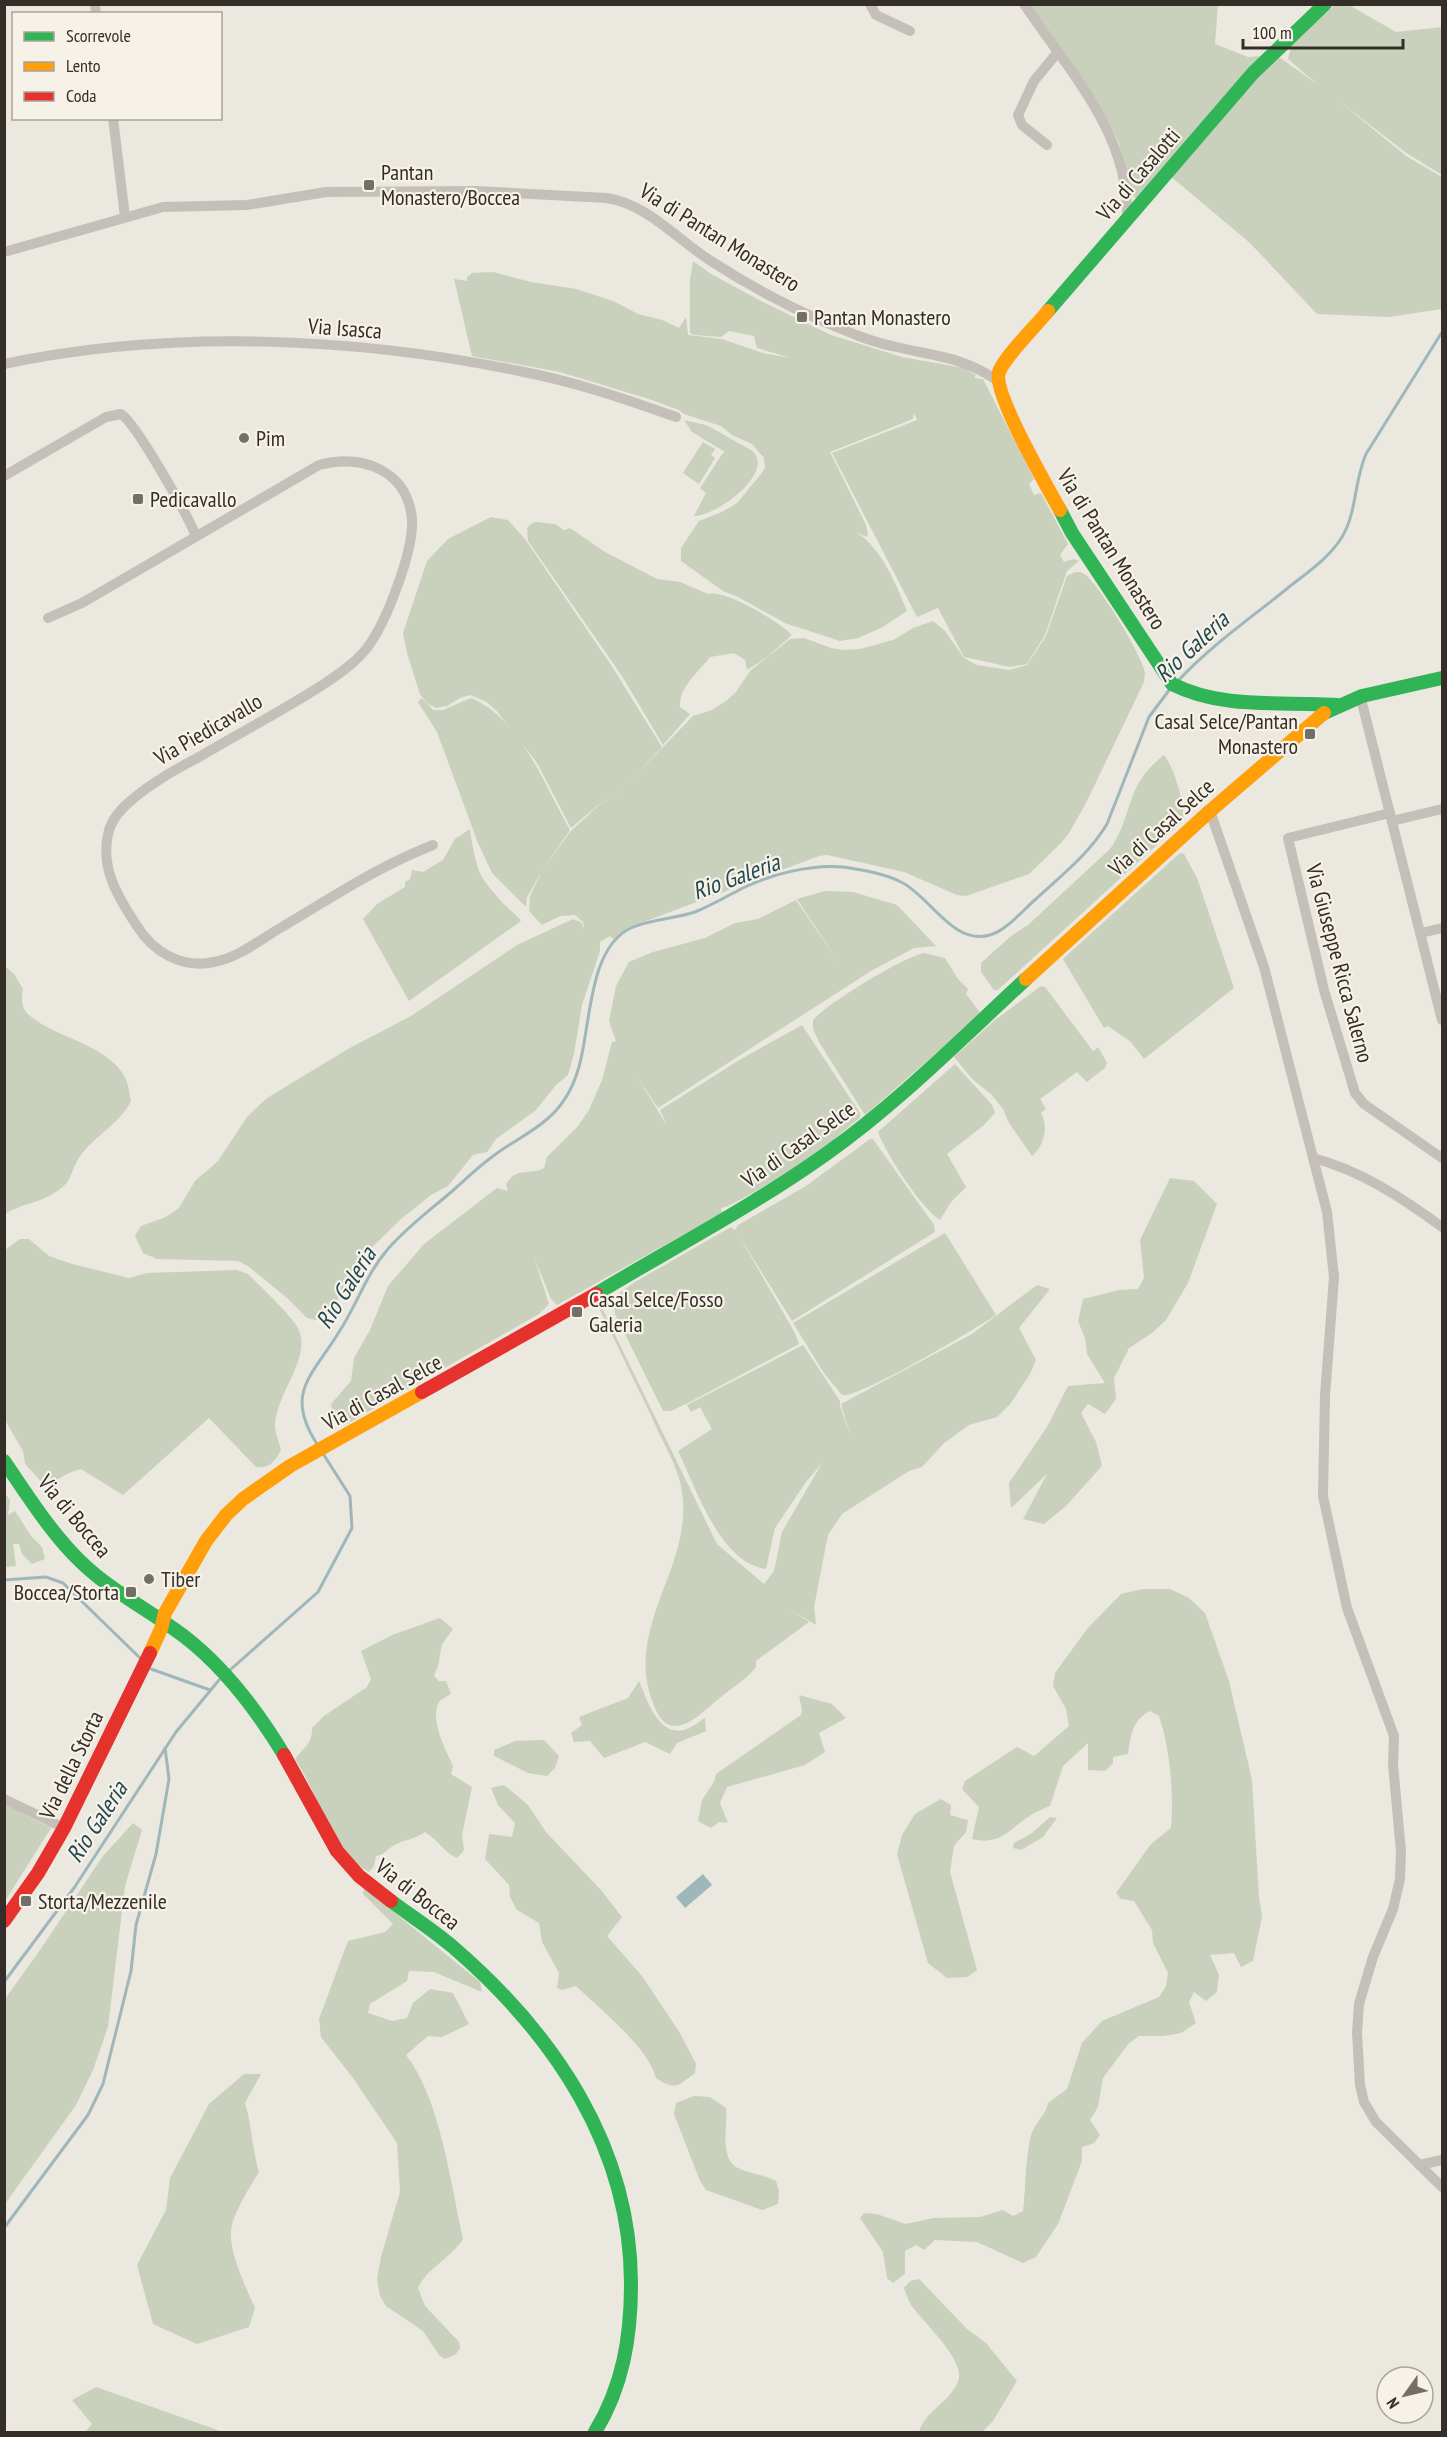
<svg xmlns="http://www.w3.org/2000/svg" width="1447" height="2437" viewBox="0 0 1447 2437" font-family="'PT Sans Narrow',sans-serif">
  <style>
    .green { fill: #c9d0bb }
    .water { fill: #9fb7ba }
    .lines { fill: none; stroke-linecap: round; stroke-linejoin: round }
    .stream { stroke: #9fb7ba; stroke-width: 3 }
    .street { stroke: #c4bfb9; stroke-width: 10 }
    .fast { stroke: #30b455; stroke-width: 14 }
    .slow { stroke: #ff9f0a; stroke-width: 14 }
    .jam { stroke: #e5322d; stroke-width: 14 }
    .poi-dot { fill: #746e68; stroke: #f7f2e8; stroke-width: 2 }
    .labels { text-anchor: middle; stroke-width: 4.5; stroke-linejoin: round; paint-order: stroke }
    .poi-label { font-size: 22px; fill: #342d28; stroke: #f7f2e8; text-anchor: start }
    .street-label { font-size: 22px; fill: #342d28; stroke: #f7f2e8 }
    .water-label { font-size: 24px; font-style: italic; fill: #224851; stroke: #f7f2e8 }
  </style>
  <rect width="100%" height="100%" fill="#ebe8e0"/>
  <g class="green">
    <path d="M1030,5H1218L1215,44L1248,57L1276,55L1317,84L1288,59L1292,43L1335,5H1349L1396,32L1442,27V175L1405,152L1339,101L1406,156L1442,177V309L1389,317L1317,314L1250,243L1163,170L1137,199L1131,195L1119,143L1108,121Z"/>
    <path d="M693,261L711,274L761,301L831,335L902,357L964,368L976,375L974,378L983,379L1034,479L1029,484L1034,495L1041,493L1068,544L1060,555L1064,562L1074,559L1079,561L1067,571L1045,635L1027,664L1010,667L964,657L938,608L917,617L832,453L917,420L914,413L913,419L830,452L866,525L868,535L866,537L856,532C882,549 895,582 907,611L881,628L858,638L840,641L785,623L738,597L723,591L681,561V548L699,521L722,512L737,503L761,474L765,468L764,458L752,444L732,435L721,426L684,414L679,410L649,399L560,372L472,356L454,279L467,281V277L472,273L493,272L531,282L576,289L613,301L638,314L662,320L679,328L686,317L688,335L722,339L763,353L790,358L757,348L754,336L729,331L721,337L694,335L690,333V280Z"/>
    <path d="M684,420L706,425L751,450C778,470 718,516 694,516L706,493L700,488L723,453L725,452L692,432Z"/>
    <path d="M703,442L715,449L711,455L715,458L699,484L683,473Z"/>
    <path d="M491,517L508,520L525,539L611,665L662,747L627,784L693,716L712,710L726,701L736,692L750,671L790,639L804,638L831,648L844,650L860,649L893,640L913,628L933,621L945,631L964,658L977,665L1009,670L1027,665L1046,636L1067,576C1073,573 1078,570 1084,574C1097,581 1144,658 1145,673C1145,674 1144,681 1144,682L1086,803L1069,833L1061,843L1029,874L966,896L957,895L904,872L827,855L819,856L630,927L613,939L610,936L600,942V951L582,1005L574,1054L568,1075L556,1085L536,1110L496,1139L487,1152L473,1155L448,1186L431,1195L401,1219L362,1257L332,1309L324,1317L316,1320L307,1318L286,1297L248,1266L238,1261L157,1259L143,1253L135,1236L141,1226L166,1217L179,1208L195,1181L218,1161L247,1117L267,1098L348,1049L411,1016L517,945L573,919L581,922L584,929L583,922L575,915L560,916L542,925L529,911L530,896L542,871L527,897L526,907L492,873L478,843L437,732L418,702L422,698L433,710H443L471,698C520,718 545,786 570,830L543,869L570,832L598,806L622,790L597,806L571,828L537,763L496,710L485,701L470,695L460,698L447,706L436,708L428,704L420,694L407,653L403,633L427,561L448,539Z"/>
    <path d="M536,522L555,524L564,530L570,528L605,552L657,579L680,582L708,594C725,589 780,622 792,635L766,658L747,670L745,660L734,653L710,657C698,673 679,686 680,707L690,714L663,745L622,676L528,541L527,528L531,524Z"/>
    <path d="M1164,755C1173,764 1187,810 1183,821L998,990H994L981,972V963L1011,936L1028,925L1110,849C1125,829 1127,805 1138,784C1145,772 1154,763 1164,755Z"/>
    <path d="M470,829C471,839 476,866 481,875C485,883 495,894 501,901C508,909 515,913 521,921L409,1001L363,919L377,904L405,887V882L410,879L412,870L423,872L443,860L455,839Z"/>
    <path d="M1180,853L1184,854L1197,878L1234,988L1144,1059L1131,1042L1108,1026L1104,1028L1063,959Z"/>
    <path d="M825,891L853,892L897,905L936,946L914,948L871,971L658,1108L636,1075L668,1127L660,1110L741,1059L802,1025L860,1113V1118C848,1126 839,1136 828,1145C812,1157 737,1205 721,1208L722,1213L557,1305L551,1299L534,1257L549,1304L539,1314L345,1425L333,1418L331,1404L351,1381L354,1358L370,1330L388,1286L424,1244L497,1188L508,1191L506,1184C517,1166 530,1176 544,1168L547,1157L578,1126L589,1110L602,1080L612,1042L616,1041L609,1021L616,986L629,962L653,952L705,938L735,923L758,919L796,900L841,966L797,899Z"/>
    <path d="M924,953L945,958L958,979L968,989L966,994L981,1014L865,1115L819,1042L813,1029V1020C828,1003 903,957 924,953Z"/>
    <path d="M4,965L14,974L23,989C21,998 21,1008 29,1015C54,1037 99,1042 121,1071C128,1080 129,1090 131,1101C119,1126 89,1138 76,1163C68,1179 72,1181 56,1192C40,1203 20,1204 5,1214Z"/>
    <path d="M1041,986L1045,987L1093,1051L1091,1053L1098,1047L1107,1063L1105,1068L1087,1082L1077,1072L1040,1099L1046,1109L1041,1113C1049,1127 1044,1146 1032,1156L1009,1123L1003,1109L991,1094L973,1080L954,1057L995,1020Z"/>
    <path d="M955,1064L992,1105L995,1113L984,1125L947,1154L966,1187L951,1202L940,1220C921,1208 886,1154 878,1132Z"/>
    <path d="M870,1139H873L875,1142L934,1225L935,1232L792,1321L738,1234L795,1333L799,1344L690,1402L671,1411H663L615,1314L614,1297L635,1282L731,1227L735,1230L738,1225L806,1186Z"/>
    <path d="M1170,1178L1194,1181L1217,1204L1188,1283L1166,1320L1152,1333L1129,1348L1114,1378L1116,1399L1105,1414L1088,1404L1081,1413L1096,1442L1102,1466L1066,1506L1044,1524L1023,1519L1047,1474L1011,1508L1009,1483L1047,1427L1068,1386L1105,1383L1087,1354L1085,1338L1078,1321L1083,1299L1119,1290L1138,1289L1144,1278L1140,1240Z"/>
    <path d="M945,1233L996,1315C977,1328 858,1399 842,1395L824,1373L793,1323Z"/>
    <path d="M20,1239H29L49,1256L72,1264L129,1278L147,1273L237,1270L248,1274C260,1286 291,1315 298,1328C313,1358 274,1395 275,1428C276,1435 279,1443 281,1450C275,1461 270,1469 256,1467L209,1418L123,1495L81,1469C67,1473 56,1478 48,1489L25,1464L23,1451L5,1420V1250Z"/>
    <path d="M1037,1285L1050,1289L1019,1328L1036,1360L1030,1374L1011,1403L997,1417L969,1425L944,1443L922,1467L909,1471L842,1514L828,1535L814,1607L816,1625L791,1610L809,1622L756,1661V1667L751,1673C740,1683 728,1691 716,1701C698,1716 671,1745 655,1708C620,1630 694,1568 682,1492C680,1473 669,1454 661,1437C641,1394 620,1352 600,1310L602,1308L717,1544L764,1584L774,1571L782,1532L822,1463L806,1482L775,1528L766,1569C720,1563 696,1488 678,1451L712,1429L700,1407L691,1412L687,1405L803,1345L840,1401V1406L851,1438L841,1404L972,1334Z"/>
    <path d="M4,1491L10,1501L8,1515L15,1511L31,1536L42,1547L45,1559L32,1564L22,1554L19,1544H13L16,1566L5,1567Z"/>
    <path d="M1143,1589H1170L1189,1598L1205,1613L1229,1681L1252,1780L1259,1897L1262,1917L1253,1961L1241,1967L1234,1953L1210,1955L1219,1975L1217,1992L1206,2001L1194,1992L1189,2002L1196,2023L1181,2033L1164,2036H1139L1129,2043L1103,2078L1098,2107L1090,2120L1100,2135L1094,2143L1082,2147V2161L1058,2224L1036,2257L1023,2263L977,2242L935,2240L924,2250L916,2245L905,2251V2274L893,2283L887,2278L883,2252L860,2218L864,2213L877,2214L905,2224L934,2218L980,2217L1003,2210L1013,2216L1023,2211C1026,2187 1025,2163 1030,2140C1033,2123 1046,2116 1048,2103L1067,2089L1082,2043L1102,2021L1159,1997L1166,1986L1168,1973L1153,1943L1152,1930L1134,1901L1121,1899L1116,1893L1151,1844L1171,1828C1174,1794 1170,1748 1159,1716L1150,1711C1132,1720 1131,1735 1128,1754L1113,1757V1763L1105,1771L1088,1770V1743L1063,1766L1050,1806C1043,1809 1035,1812 1028,1817C1008,1830 1000,1846 972,1839L979,1807L962,1789L965,1781L1017,1747L1034,1756L1069,1726L1066,1709L1053,1686L1055,1673L1087,1629L1121,1594Z"/>
    <path d="M440,1618L453,1629L442,1644L438,1666L434,1676L439,1681H446L451,1694C448,1696 441,1699 439,1702C429,1718 446,1751 453,1766L451,1774L472,1787L462,1835L464,1850L457,1858C444,1852 438,1840 425,1832C415,1840 404,1839 393,1846C386,1850 385,1854 376,1856L374,1866L369,1872C332,1853 318,1792 295,1759C304,1747 313,1743 312,1728L324,1716L367,1687L371,1679L361,1651L392,1635Z"/>
    <path d="M639,1681C647,1699 657,1736 684,1730C691,1728 699,1722 705,1718L706,1731L677,1743L670,1754L645,1742L604,1758L590,1741L574,1742L571,1733L582,1725L579,1717L628,1698Z"/>
    <path d="M799,1695L832,1704L846,1718L819,1733L825,1752L805,1765L727,1787L720,1803L728,1823L719,1822L711,1828L698,1821L702,1800L714,1782L716,1774L801,1715L802,1710Z"/>
    <path d="M544,1740L559,1756L555,1768L547,1776L528,1773L494,1756V1750L515,1741Z"/>
    <path d="M504,1785L528,1805L546,1832L601,1890L622,1917L607,1936L642,1976L680,2033L696,2064L695,2073C678,2086 675,2091 656,2078C648,2047 600,2009 576,1986L562,1990L557,1988L559,1973L542,1942L539,1923L517,1910L510,1897L509,1885L485,1859L489,1834L512,1837L515,1823L498,1805L491,1788Z"/>
    <path d="M941,1799L951,1805L950,1815L968,1820L966,1832L954,1846L950,1872L977,1970L967,1977L947,1978L928,1963L897,1854L902,1835L915,1814Z"/>
    <path d="M5,1805L51,1828L5,1901Z"/>
    <path d="M1050,1817L1057,1818L1043,1837L1021,1850L1013,1848L1014,1843L1032,1833Z"/>
    <path d="M133,1823L142,1830L125,1886L108,2027L93,2070L76,2105L5,2204V1999L40,1950L103,1856Z"/>
    <path d="M364,1888L480,1982L482,1992L434,1972L409,1971L407,1981L370,2004L368,2013L392,2021L407,2018L413,2003L430,1989L453,1993L469,2024L442,2037L428,2036L406,2055C440,2098 451,2185 463,2239C451,2258 427,2268 418,2288L425,2306L459,2342L460,2349L455,2355L445,2359L439,2355L423,2331L386,2306L380,2296L377,2279L381,2257L400,2192L397,2143L353,2078L321,2037L319,2019L348,1941L385,1932L393,1924L363,1894Z"/>
    <path d="M244,2074H261L245,2103C252,2126 252,2149 259,2172C250,2187 232,2214 231,2232C229,2252 247,2290 255,2308L249,2327L197,2344L153,2324L137,2265L166,2210L170,2178L209,2104Z"/>
    <path d="M694,2096L710,2097L726,2108C728,2126 718,2160 740,2169C752,2174 764,2175 776,2181L779,2191L778,2204L762,2210L706,2190L700,2181L674,2114L676,2103Z"/>
    <path d="M919,2279L967,2329L986,2343L1017,2381L993,2421L982,2432H919C925,2411 949,2403 958,2382C967,2361 923,2322 911,2305C908,2300 906,2293 904,2288L910,2281Z"/>
    <path d="M96,2387L223,2432H85L92,2424L72,2400Z"/>
  </g>
  <path class="water" d="M703,1874L712,1885L685,1908L676,1897Z"/>
  <g class="lines">
    <g class="stream">
      <path d="M1177,682C1210,646 1251,618 1289,587C1308,572 1329,558 1342,537C1357,512 1354,481 1366,454L1442,332"/>
      <path d="M317,1444C284,1393 312,1376 339,1332C357,1305 366,1274 388,1249C406,1228 429,1211 450,1193C465,1180 480,1165 496,1154C512,1142 531,1133 546,1120C562,1107 572,1090 578,1070C591,1030 587,948 631,928C650,919 674,919 695,912C712,905 727,896 743,888C771,874 812,864 843,867C862,870 884,873 901,882C930,896 953,946 990,935C1007,930 1023,910 1037,898C1062,875 1089,854 1107,824L1149,717L1170,689"/>
      <path d="M4,1580L46,1577L63,1583L141,1659"/>
      <path d="M151,1669L210,1690"/>
      <path d="M230,1670L318,1592L352,1528L350,1496L322,1452"/>
      <path d="M4,1982L74,1888L176,1732L219,1680"/>
      <path d="M4,2228L88,2115L103,2084L131,1971L136,1925L156,1854L169,1779L165,1748"/>
    </g>
    <g class="street">
      <path d="M95,4L96,14"/>
      <path d="M870,4L876,15L910,31"/>
      <path d="M1024,4C1068,70 1130,134 1127,218"/>
      <path d="M113,118L125,217"/>
      <path d="M1047,145L1022,125L1018,115L1034,81L1057,53"/>
      <path d="M4,252L163,207L247,205L326,192L477,191L607,198C647,204 678,240 711,261C748,285 787,306 827,323C848,332 869,341 892,346C932,356 963,356 998,381"/>
      <path d="M4,364C170,329 354,337 519,371C573,381 625,399 676,417"/>
      <path d="M4,476L106,417L121,414C136,423 188,516 196,536"/>
      <path d="M48,618L82,603L319,465C361,454 407,469 412,519C414,551 386,623 367,648C355,663 340,673 324,684C284,710 241,732 199,757C177,769 154,781 134,798C124,806 113,817 109,830C99,866 117,896 137,926C153,952 182,969 214,962C238,958 261,939 282,927C331,898 379,866 433,845"/>
      <path d="M1360,695L1442,1020"/>
      <path d="M1210,811L1264,967L1327,1212L1334,1277L1325,1396L1323,1496L1347,1608L1394,1736L1393,1764L1401,1852L1400,1879L1393,1909L1373,1957L1359,2004L1357,2032L1360,2085L1364,2102L1376,2122L1442,2187"/>
      <path d="M1390,813L1288,838L1324,990L1355,1093L1364,1104L1442,1158"/>
      <path d="M1392,821L1442,809"/>
      <path d="M1421,933L1442,928"/>
      <path d="M1313,1158C1360,1170 1404,1199 1442,1227"/>
      <path d="M4,1799L64,1828"/>
      <path d="M1419,2165L1442,2160"/>
    </g>
    <g class="fast">
      <path d="M1048,311L1253,73L1325,4"/>
      <path d="M1060,510L1072,533L1172,684C1223,710 1282,701 1337,705"/>
      <path d="M1324,713L1362,696L1442,678"/>
      <path d="M596,1294C672,1248 753,1206 826,1154C898,1103 961,1039 1026,979"/>
      <path d="M4,1461C28,1496 51,1533 81,1562C112,1592 151,1611 185,1637C225,1668 258,1712 284,1755"/>
      <path d="M391,1901C411,1916 433,1930 453,1947C554,2034 631,2147 631,2284C631,2337 623,2386 595,2432"/>
    </g>
    <g class="slow">
      <path d="M1048,311C1036,326 1005,356 999,372C992,392 1048,488 1060,510"/>
      <path d="M1026,979L1210,811L1324,713"/>
      <path d="M150,1653L161,1629L165,1613L206,1541L226,1515L243,1499L290,1466L422,1392"/>
    </g>
    <g class="jam">
      <path d="M422,1392L596,1294"/>
      <path d="M284,1755L337,1851L359,1876L391,1901"/>
      <path d="M4,1921L38,1873L64,1828L150,1653"/>
    </g>
  </g>
  <g class="poi-dot">
    <rect x="363" y="179" width="12" height="12" rx="3"/>
    <rect x="796" y="311" width="12" height="12" rx="3"/>
    <circle cx="244" cy="438" r="6"/>
    <rect x="132" y="493" width="12" height="12" rx="3"/>
    <rect x="1304" y="728" width="12" height="12" rx="3"/>
    <rect x="571" y="1306" width="12" height="12" rx="3"/>
    <circle cx="149" cy="1579" r="6"/>
    <rect x="125" y="1586" width="12" height="12" rx="3"/>
    <rect x="20" y="1895" width="12" height="12" rx="3"/>
  </g>
  <g class="labels">
    <g class="poi-label">
      <text x="381" y="180">Pantan<tspan x="381" dy="25">Monastero/Boccea</tspan></text>
      <text x="814" y="325">Pantan Monastero</text>
      <text x="256" y="446">Pim</text>
      <text x="150" y="507">Pedicavallo</text>
      <text x="1298" y="729" text-anchor="end">Casal Selce/Pantan<tspan x="1298" dy="25">Monastero</tspan></text>
      <text x="589" y="1307">Casal Selce/Fosso<tspan x="589" dy="25">Galeria</tspan></text>
      <text x="161" y="1587">Tiber</text>
      <text x="119" y="1600" text-anchor="end">Boccea/Storta</text>
      <text x="38" y="1909">Storta/Mezzenile</text>
    </g>
    <g class="street-label">
      <text transform="translate(1138 174) rotate(-49)" y="8">Via di Casalotti</text>
      <text transform="translate(720 237) rotate(32)" y="8">Via di Pantan Monastero</text>
      <text transform="translate(345 328) rotate(4)" y="8">Via Isasca</text>
      <text transform="translate(1112 549) rotate(58)" y="8">Via di Pantan Monastero</text>
      <text transform="translate(208 729) rotate(-30)" y="8">Via Piedicavallo</text>
      <text transform="translate(1161 827) rotate(-42)" y="8">Via di Casal Selce</text>
      <text transform="translate(1340 963) rotate(75)" y="8">Via Giuseppe Ricca Salerno</text>
      <text transform="translate(798 1144) rotate(-35)" y="8">Via di Casal Selce</text>
      <text transform="translate(382 1392) rotate(-29)" y="8">Via di Casal Selce</text>
      <text transform="translate(75 1516) rotate(50)" y="8">Via di Boccea</text>
      <text transform="translate(71 1765) rotate(-64)" y="8">Via della Storta</text>
      <text transform="translate(418 1894) rotate(38)" y="8">Via di Boccea</text>
    </g>
    <g class="water-label">
      <text transform="translate(1192 647) rotate(-43)" y="8">Rio Galeria</text>
      <text transform="translate(736 877) rotate(-20)" y="8">Rio Galeria</text>
      <text transform="translate(346 1288) rotate(-58)" y="8">Rio Galeria</text>
      <text transform="translate(97 1822) rotate(-57)" y="8">Rio Galeria</text>
    </g>
  </g>
  <rect width="1447" height="2437" fill="none" stroke="#342d28" stroke-width="12"/>
  <rect x="12" y="12" width="210" height="108" fill="#f7f2e8" stroke="#a9a39b" stroke-width="1.5"/>
  <rect x="24" y="32" width="30" height="9" fill="#30b455" stroke="#a9a39b" stroke-width="1.5"/>
  <text x="66" y="42" font-size="18" fill="#342d28">Scorrevole</text>
  <rect x="24" y="62" width="30" height="9" fill="#ff9f0a" stroke="#a9a39b" stroke-width="1.5"/>
  <text x="66" y="72" font-size="18" fill="#342d28">Lento</text>
  <rect x="24" y="92" width="30" height="9" fill="#e5322d" stroke="#a9a39b" stroke-width="1.5"/>
  <text x="66" y="102" font-size="18" fill="#342d28">Coda</text>
  <g transform="translate(1405 2395) rotate(236)"><circle r="28" fill="#f7f2e8" stroke="#a9a39b" stroke-width="1.5"/>
  <path d="M0-4.5L10 22L0 15L-10 22Z" fill="#746e68"/>
  <text y="-9" font-size="16" font-weight="bold" text-anchor="middle" fill="#342d28">N</text>
  </g>
  <path d="M1243 39v9h160v-9" fill="none" stroke="#342d28" stroke-width="3"/>
  <text x="1252" y="39" font-size="18" fill="#342d28" stroke="#f7f2e8" stroke-width="4.5" paint-order="stroke">100 m</text>
</svg>
